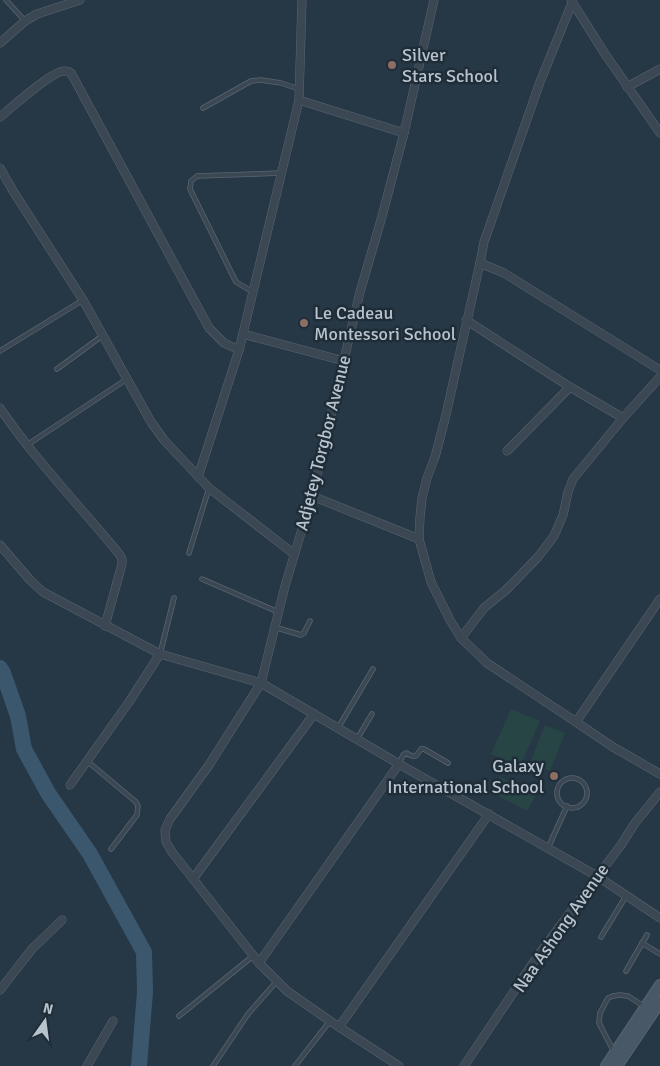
<svg xmlns="http://www.w3.org/2000/svg" width="660" height="1066" viewBox="0 0 660 1066" font-family="Signika,sans-serif">
  <style>
    .green { fill: #284545 }
    .lines { fill: none; stroke-linecap: round; stroke-linejoin: round }
    .river { stroke: #3b576e; stroke-width: 16 }
    .lane-casing { stroke: #596671; stroke-width: 5.5 }
    .street-casing { stroke: #596671; stroke-width: 9 }
    .secondary-casing { stroke: #596671; stroke-width: 12 }
    .lane { stroke: #3b4854; stroke-width: 4 }
    .street { stroke: #3b4854; stroke-width: 8 }
    .secondary { stroke: #485867; stroke-width: 10 }
    .education-dot { fill: #8d6e63; stroke: #1f2d39; stroke-width: 2 }
    .labels { text-anchor: middle; stroke-width: 5; stroke-linejoin: round; paint-order: stroke }
    .poi-label { font-size: 18px; fill: #b8c3cd; stroke: #1f2d39; text-anchor: start }
    .street-label { font-size: 18px; fill: #b8c3cd; stroke: #1f2d39 }
  </style>
  <rect width="100%" height="100%" fill="#263745"/>
  <g class="green">
    <path d="M511,709L540,721L520,767L491,754Z"/>
    <path d="M545,725L565,733L550,771L530,763Z"/>
    <path d="M500,777L536,795L527,811L492,793Z"/>
  </g>
  <g class="lines">
    <path class="river" d="M0,668L3,673L18,716L24,749L48,793L90,854L144,952L145,992L139,1066"/>
    <g class="lane-casing">
      <g id="lane">
        <path d="M6,0L25,21"/>
        <path d="M203,108L251,81L261,80L281,83L299,89"/>
        <path d="M253,292L236,282L190,189L191,181L197,176L281,173"/>
        <path d="M0,351L83,300"/>
        <path d="M57,369L102,336"/>
        <path d="M27,445L127,379"/>
        <path d="M189,553L209,488"/>
        <path d="M202,579L278,612"/>
        <path d="M274,627L301,635L304,633L310,621"/>
        <path d="M160,654L174,598"/>
        <path d="M338,728L373,669"/>
        <path d="M357,739L372,714"/>
        <path d="M87,761L136,802L138,806L137,815L111,849"/>
        <path d="M399,764L403,755L406,753L412,756H416L421,749H424L448,763"/>
        <circle cx="572" cy="793" r="15"/>
        <path d="M548,848L567,806"/>
        <path d="M601,937L626,896"/>
        <path d="M642,943L660,954"/>
        <path d="M626,971L647,935"/>
        <path d="M179,1016L253,956"/>
        <path d="M614,1052L599,1023L600,1013L608,998L613,996L620,995L628,996L645,1007"/>
        <path d="M213,1066L248,1014L277,981"/>
        <path d="M295,1066L330,1021"/>
      </g>
    </g>
    <g class="street-casing">
      <g id="street">
        <path d="M571,0L605,54L660,133"/>
        <path d="M0,43L25,21L37,14L80,0"/>
        <path d="M627,87L660,69"/>
        <path d="M299,100L404,133"/>
        <path d="M0,117C11,108 52,71 64,71C68,71 68,71 71,73L209,328L224,343L239,350"/>
        <path d="M0,168L13,191L83,300L151,422L164,440L209,488L294,554"/>
        <path d="M480,263L484,242L540,82L572,3"/>
        <path d="M466,320L570,387L623,418"/>
        <path d="M243,334L344,361"/>
        <path d="M660,370L504,273L480,263L445,419L435,457L427,478L422,498L420,517L419,539L431,582L450,620L461,638L487,663L576,722L613,747L660,774"/>
        <path d="M0,408C36,461 80,506 120,555L122,559V564L105,626"/>
        <path d="M507,451L570,387"/>
        <path d="M198,477L239,350L299,100L302,0"/>
        <path d="M312,496L419,539"/>
        <path d="M0,545L30,580L43,592L160,654L261,683L399,764L597,876L660,918"/>
        <path d="M461,638L484,608L506,590L538,557L554,536L563,515L568,492L573,479L623,418L660,377"/>
        <path d="M576,722L660,599"/>
        <path d="M70,785L129,702L160,654"/>
        <path d="M193,879L314,714"/>
        <path d="M259,963L399,764"/>
        <path d="M0,990L32,949L62,920"/>
        <path d="M339,1027L489,814"/>
        <path d="M87,1066L113,1021"/>
        <path d="M399,1066L330,1021L287,991L259,963L172,852L166,842L165,830L170,819L209,765L261,683L285,586L312,496L360,292L381,220L404,133L434,0"/>
        <path d="M464,1066L539,954L621,845L635,823L660,792"/>
      </g>
    </g>
    <g class="secondary-casing">
      <g id="secondary">
        <path d="M606,1066L660,985"/>
        <path d="M617,1066L660,1002"/>
      </g>
    </g>
    <use href="#lane" class="lane"/>
    <use href="#street" class="street"/>
    <use href="#secondary" class="secondary"/>
  </g>
  <g class="education-dot">
    <circle cx="392" cy="65" r="5"/>
    <circle cx="304" cy="323" r="5"/>
    <circle cx="554" cy="776" r="5"/>
  </g>
  <g class="labels">
    <g class="poi-label">
      <text x="402" y="61">Silver<tspan x="402" dy="21">Stars School</tspan></text>
      <text x="314" y="319">Le Cadeau<tspan x="314" dy="21">Montessori School</tspan></text>
      <text x="544" y="772" text-anchor="end">Galaxy<tspan x="544" dy="21">International School</tspan></text>
    </g>
    <g class="street-label">
      <text transform="translate(323 443) rotate(-76)" y="6">Adjetey Torgbor Avenue</text>
      <text transform="translate(561 928) rotate(-55)" y="6">Naa Ashong Avenue</text>
    </g>
  </g>
  <g transform="translate(45 1021) rotate(14)" stroke="#1f2d39" stroke-width="4" paint-order="stroke">
  <path d="M0-4L9 19L0 12L-9 19Z" fill="#b8c3cd"/>
  <text y="-8" font-size="14" font-weight="bold" text-anchor="middle" fill="#b8c3cd">N</text>
  </g>
</svg>
